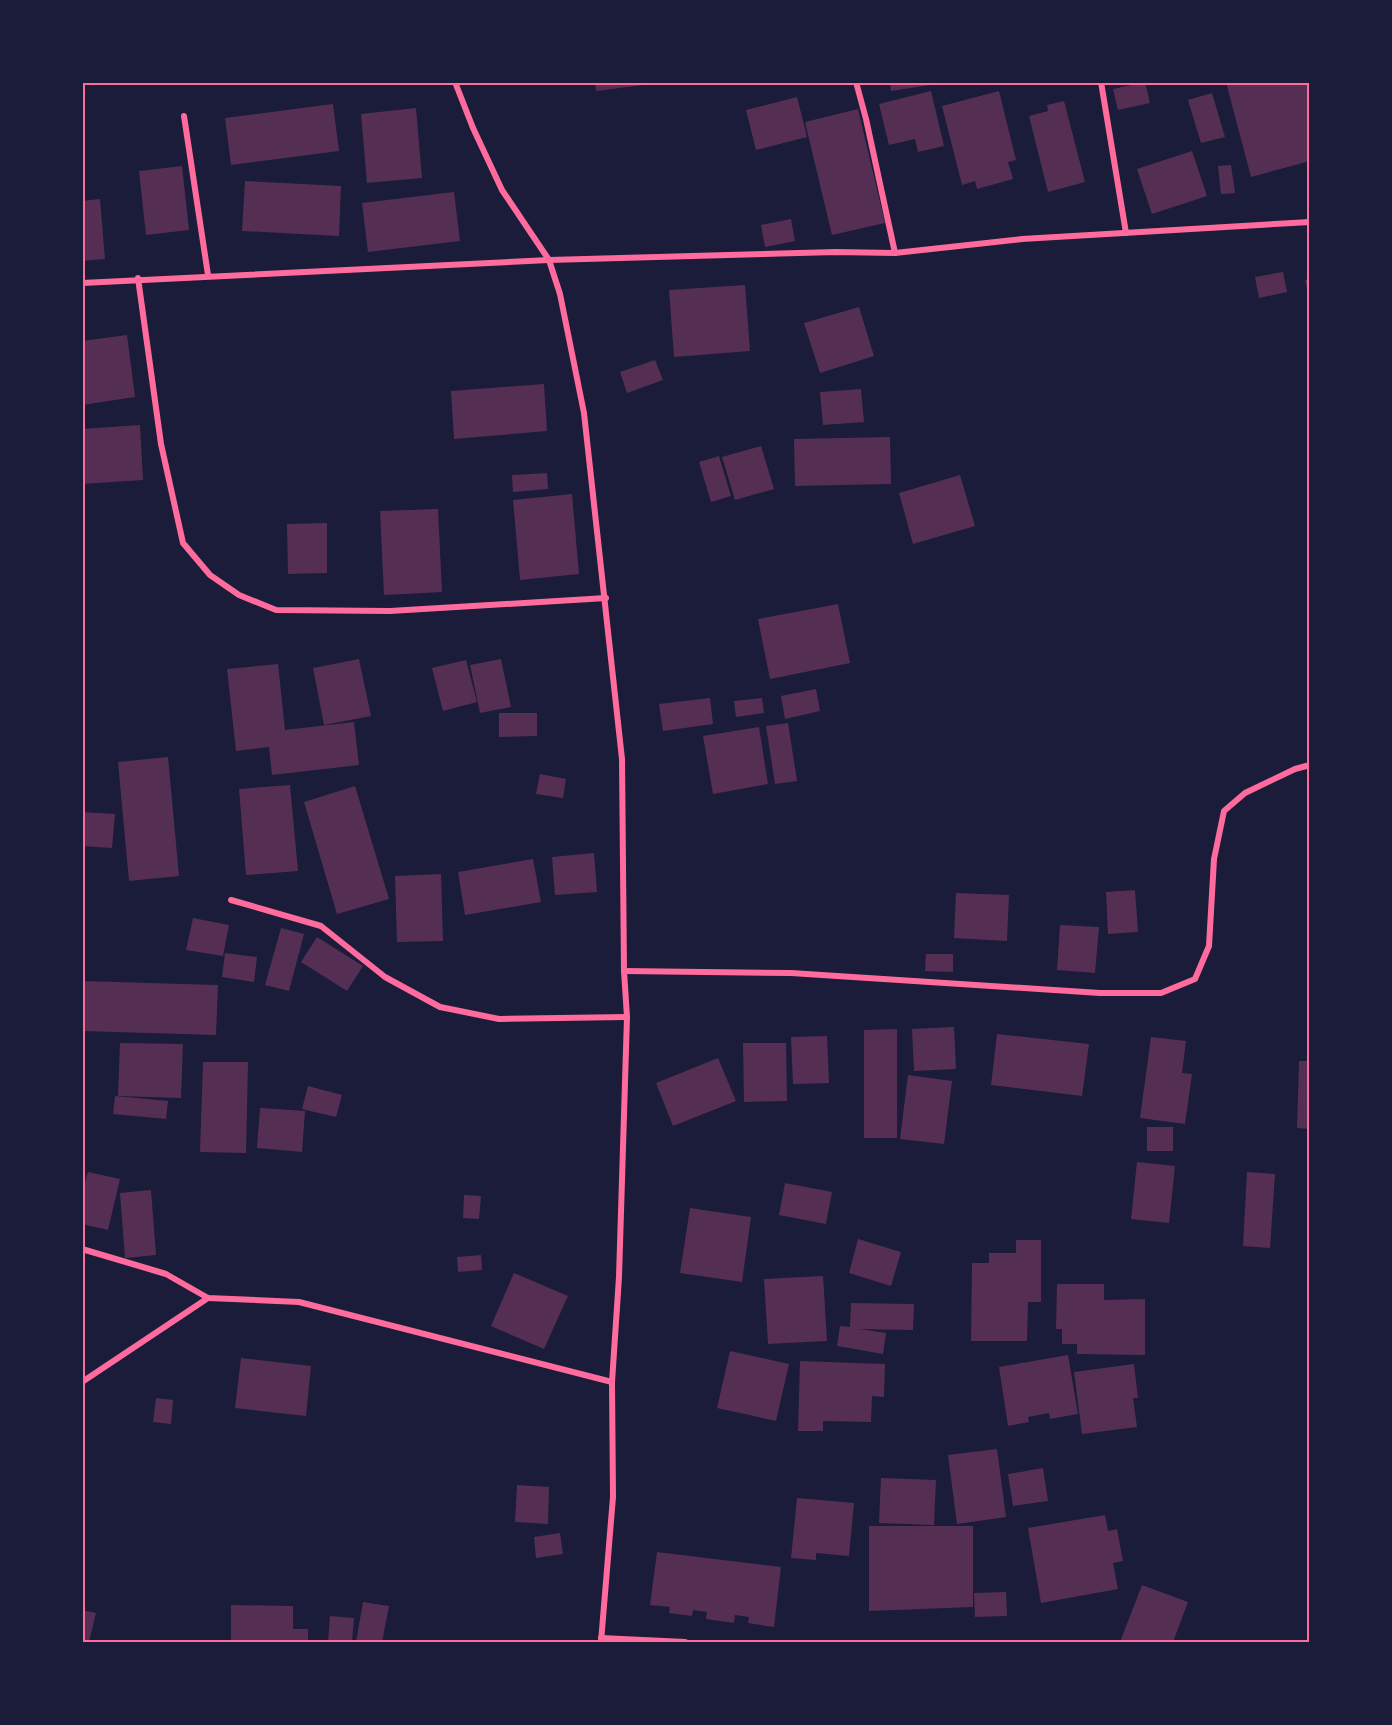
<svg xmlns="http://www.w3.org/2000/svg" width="1392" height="1725" viewBox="0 0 1392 1725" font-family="'PT Sans',sans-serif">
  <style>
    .building { fill: #542f53 }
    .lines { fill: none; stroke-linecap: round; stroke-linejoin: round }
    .minor { stroke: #ff6b9d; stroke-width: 6 }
    .neatline { fill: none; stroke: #ff6b9d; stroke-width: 2 }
  </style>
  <rect width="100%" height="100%" fill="#1b1b3a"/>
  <g class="building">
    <path d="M293,82H315V84L293,85Z"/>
    <path d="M595,82H651V84L596,91Z"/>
    <path d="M890,82H937V84L891,91Z"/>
    <path d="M1145,82L1150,103L1118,110L1113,89Z"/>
    <path d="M1226,82H1310V161L1251,177Z"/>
    <path d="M931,91L944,146L918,152L915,139L889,145L879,104Z"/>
    <path d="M999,91L1016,160L1008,162L1013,179L977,189L975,181L962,185L942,106Z"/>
    <path d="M1212,93L1225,137L1201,143L1188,100Z"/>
    <path d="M797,97L807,137L756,150L746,110Z"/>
    <path d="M1064,101L1085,182L1048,192L1029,116L1048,111L1047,105Z"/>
    <path d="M333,104L339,151L231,165L225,118Z"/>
    <path d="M416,108L422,178L367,183L361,114Z"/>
    <path d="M858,109L885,223L832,235L805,122Z"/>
    <path d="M1192,151L1207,196L1152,214L1137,169Z"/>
    <path d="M1231,165L1235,193L1221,194L1218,166Z"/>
    <path d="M182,166L189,230L146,235L139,171Z"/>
    <path d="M245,181L341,186L339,236L242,231Z"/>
    <path d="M454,192L460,241L368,252L362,203Z"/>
    <path d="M100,199L105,259L82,261V201Z"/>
    <path d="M791,219L795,241L765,247L761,225Z"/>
    <path d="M1283,272L1287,292L1259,298L1255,277Z"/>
    <path d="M1310,279V296H1309L1305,280Z"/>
    <path d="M745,285L750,351L674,357L669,290Z"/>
    <path d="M859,307L874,356L820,373L804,323Z"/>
    <path d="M127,335L135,397L82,405V341Z"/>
    <path d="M655,360L663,380L627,393L620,372Z"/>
    <path d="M544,384L547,431L454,439L451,391Z"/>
    <path d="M861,389L864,422L823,425L820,392Z"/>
    <path d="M140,425L143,480L82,484V429Z"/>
    <path d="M890,437L891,484L795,486L794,439Z"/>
    <path d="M761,446L774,489L735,500L722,457Z"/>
    <path d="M719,456L731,496L711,502L699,462Z"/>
    <path d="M547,473L548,489L513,492L512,475Z"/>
    <path d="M960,475L975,526L913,544L899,493Z"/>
    <path d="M572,494L579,574L520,580L513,500Z"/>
    <path d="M438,509L442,592L384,595L380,511Z"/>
    <path d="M327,523V573L288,574L287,524Z"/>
    <path d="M838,604L850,663L770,679L758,619Z"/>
    <path d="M359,659L371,716L324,725L313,668Z"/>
    <path d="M501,659L511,707L480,713L470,665Z"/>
    <path d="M466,660L477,702L443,711L432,668Z"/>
    <path d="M278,664L285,730L354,722L359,765L272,775L269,747L236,751L227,669Z"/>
    <path d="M816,689L820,711L785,719L781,696Z"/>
    <path d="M710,698L713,724L663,731L659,704Z"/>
    <path d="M762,698L764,713L736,717L734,701Z"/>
    <path d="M499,713H537V736L499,737Z"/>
    <path d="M788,723L797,781L775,784L766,726Z"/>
    <path d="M759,727L768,784L713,794L703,736Z"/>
    <path d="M168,757L179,876L129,881L118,762Z"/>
    <path d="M540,774L566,779L563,798L536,794Z"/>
    <path d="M290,785L298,871L246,875L239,789Z"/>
    <path d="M355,786L389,899L337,914L304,802Z"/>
    <path d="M82,812L115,814L112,848L82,846Z"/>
    <path d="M594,853L597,892L555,895L552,857Z"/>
    <path d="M533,859L541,902L465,915L458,872Z"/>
    <path d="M441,874L443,941L397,942L395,876Z"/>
    <path d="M1135,890L1138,932L1108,934L1106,892Z"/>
    <path d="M956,893L1009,895L1007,941L954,938Z"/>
    <path d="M193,918L229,925L223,956L186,950Z"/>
    <path d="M1060,925L1099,927L1095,973L1057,970Z"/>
    <path d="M281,928L304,934L289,991L265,985Z"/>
    <path d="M317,937L363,966L347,991L301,962Z"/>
    <path d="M225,953L257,957L254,982L222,977Z"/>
    <path d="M926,954H953V972L925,971Z"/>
    <path d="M82,981L218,985L216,1035L82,1031Z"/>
    <path d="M954,1027L956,1069L914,1071L912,1029Z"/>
    <path d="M897,1029V1138H864V1030Z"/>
    <path d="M997,1034L1089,1044L1082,1096L991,1085Z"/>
    <path d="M827,1036L829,1083L793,1084L791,1037Z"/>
    <path d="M1151,1037L1186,1041L1182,1073L1192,1074L1185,1124L1140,1118Z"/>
    <path d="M120,1043L183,1044L181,1098L118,1096Z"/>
    <path d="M743,1043H786L787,1101L744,1102Z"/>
    <path d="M718,1058L736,1101L673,1126L656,1083Z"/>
    <path d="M1299,1061H1310V1129L1297,1128Z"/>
    <path d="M203,1062H248L246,1153L200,1152Z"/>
    <path d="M908,1075L952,1081L944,1144L900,1139Z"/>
    <path d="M308,1086L342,1095L336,1117L302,1109Z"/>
    <path d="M115,1096L168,1101L166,1119L113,1114Z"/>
    <path d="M260,1108L305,1111L302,1152L257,1148Z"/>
    <rect x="1147" y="1127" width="26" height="24"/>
    <path d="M1137,1162L1175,1166L1169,1223L1131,1219Z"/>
    <path d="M88,1172L120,1179L108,1230L82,1224V1192Z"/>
    <path d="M1247,1172L1275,1174L1270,1248L1243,1246Z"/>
    <path d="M785,1183L832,1192L826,1224L779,1215Z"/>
    <path d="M151,1190L156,1255L125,1258L120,1193Z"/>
    <path d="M464,1195L481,1196L479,1219L463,1218Z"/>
    <path d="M690,1208L751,1217L742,1282L680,1273Z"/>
    <path d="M858,1239L901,1252L891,1286L849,1273Z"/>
    <path d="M1016,1240H1041V1302H1028L1027,1341H971L972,1263H989V1253H1016Z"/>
    <path d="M481,1255L482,1270L458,1272L457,1257Z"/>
    <path d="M514,1273L568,1296L544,1349L491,1326Z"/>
    <path d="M823,1276L827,1341L768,1344L764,1279Z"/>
    <path d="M1057,1284H1104V1300L1145,1299V1355L1077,1354V1344H1062V1329H1056Z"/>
    <path d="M851,1303L914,1304L913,1330L859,1329L886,1333L883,1354L837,1346L840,1326L850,1327Z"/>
    <path d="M730,1351L789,1364L776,1421L717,1408Z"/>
    <path d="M1068,1355L1078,1414L1050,1419L1049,1413L1028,1417L1029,1422L1008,1426L999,1367Z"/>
    <path d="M241,1358L311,1366L306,1416L235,1408Z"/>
    <path d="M800,1361L885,1364L884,1397L872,1396L871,1422L823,1421V1431H798Z"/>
    <path d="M1134,1364L1138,1398H1133L1137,1427L1082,1434L1074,1372Z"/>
    <path d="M156,1398L173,1400L171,1424L153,1422Z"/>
    <path d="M997,1449L1006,1517L957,1524L948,1455Z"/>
    <path d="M1043,1468L1048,1501L1013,1506L1008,1474Z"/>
    <path d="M881,1478L936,1480L934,1525L879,1523Z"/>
    <path d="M517,1485L549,1487L548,1524L515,1522Z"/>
    <path d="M797,1498L854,1503L849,1556L816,1553V1560L791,1558Z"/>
    <path d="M1105,1515L1108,1531L1117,1529L1123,1561L1113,1563L1118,1589L1041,1603L1028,1528Z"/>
    <path d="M869,1526H973V1607L869,1611Z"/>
    <path d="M560,1533L563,1554L536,1558L534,1537Z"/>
    <path d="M657,1552L781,1567L774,1627L748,1623L749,1617L735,1615L734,1623L706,1619L707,1612L693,1610L692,1616L669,1613L670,1607L650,1605Z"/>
    <path d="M1142,1585L1188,1602L1173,1642H1120Z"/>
    <path d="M1006,1592L1007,1616L975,1617L974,1593Z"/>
    <path d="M363,1602L389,1606L382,1642H356Z"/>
    <path d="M231,1605L293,1606V1629H308V1642H231Z"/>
    <path d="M82,1610L96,1613L89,1642H82Z"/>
    <path d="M330,1616L354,1618L352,1642H328Z"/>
  </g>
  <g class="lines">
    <g class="minor">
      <path d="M455,82L473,128L502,190L549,260L560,294L584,413L622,759L624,971L627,1017L619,1277L612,1382L613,1497L601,1642"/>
      <path d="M856,82L866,119L895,253"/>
      <path d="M1101,82L1126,233"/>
      <path d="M184,116L208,275"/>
      <path d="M138,278L161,444L183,543L210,575L239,595L276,610L390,611L606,598"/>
      <path d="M82,283L549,260L836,252L895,253L1022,239L1310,222"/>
      <path d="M231,900L321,926L385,977L440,1007L499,1019L627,1017"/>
      <path d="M624,971L791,973L1100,993H1161L1195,979L1209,946L1214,859L1224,811L1245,793L1295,769L1310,765"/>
      <path d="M82,1249L166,1274L208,1298L299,1302L612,1382"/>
      <path d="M82,1382L208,1298"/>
      <path d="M601,1638L685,1642"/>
    </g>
  </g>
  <rect width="1392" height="1725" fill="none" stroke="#1b1b3a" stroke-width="168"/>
  <rect x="84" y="84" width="1224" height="1557" class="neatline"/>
</svg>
